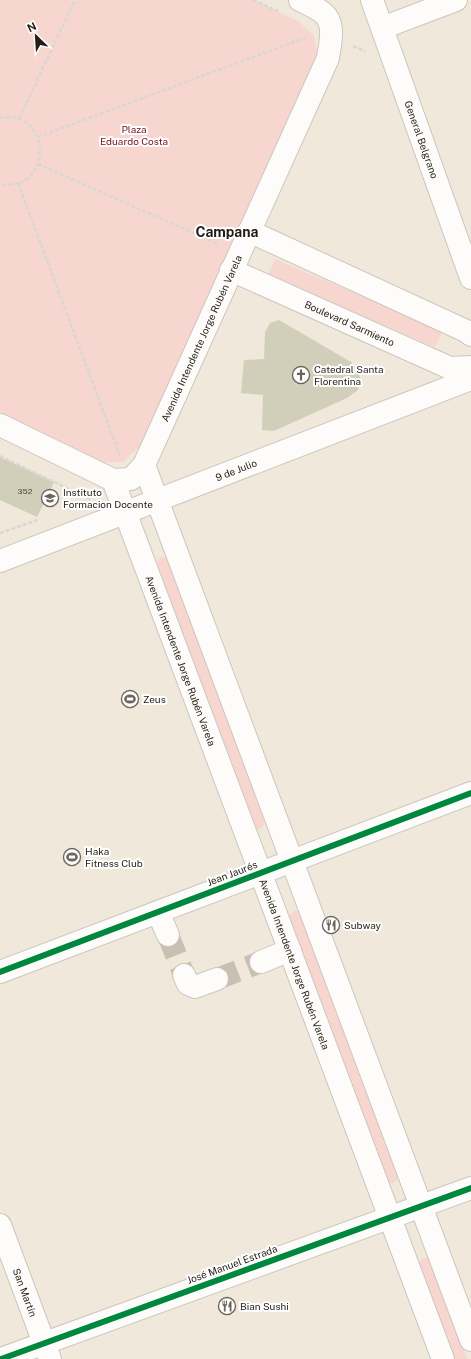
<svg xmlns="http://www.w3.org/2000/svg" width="471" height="1359" viewBox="0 0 471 1359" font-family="'Public Sans',sans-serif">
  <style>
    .green { fill: #f7d6d0 }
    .building { fill: #d1cfba }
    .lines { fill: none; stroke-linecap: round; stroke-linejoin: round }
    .minor-tunnel { stroke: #c7c0b3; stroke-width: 22; stroke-dasharray: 22 11; stroke-linecap: butt }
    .minor-casing { stroke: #ccc6bc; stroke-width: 24 }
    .major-casing { stroke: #ccc6bc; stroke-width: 24 }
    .path { stroke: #d9d7d3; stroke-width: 2.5; stroke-dasharray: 4 2; stroke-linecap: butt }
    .minor { stroke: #fdfcfa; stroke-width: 22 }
    .major { stroke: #fdfcfa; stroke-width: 22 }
    .cycleway-casing { stroke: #fff; stroke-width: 8 }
    .cycleway { stroke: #00873e; stroke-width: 6 }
    .labels { text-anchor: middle; stroke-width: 4; stroke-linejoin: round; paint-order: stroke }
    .number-label { font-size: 8px; fill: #4e4a3e }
    .park-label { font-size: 10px; fill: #78101f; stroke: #fff }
    .street-label { font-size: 10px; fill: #231e15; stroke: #fff }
    .poi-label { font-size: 10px; fill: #231e15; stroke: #fff; text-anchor: start }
    .district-label { font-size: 14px; font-weight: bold; fill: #231e15; stroke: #fff }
  </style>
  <rect width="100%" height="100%" fill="#f0e8db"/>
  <g class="green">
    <path d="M0,0H253L298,21L314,35L317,53L142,444L123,462H104L0,412Z"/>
    <path d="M275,259L443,331L435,347L268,275Z"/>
    <path d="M161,557H165L169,561L264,821V825L260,829H256L253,825L157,565V561Z"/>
    <path d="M294,911H298L302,915L397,1175V1180L393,1183H389L386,1179L290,920V915Z"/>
    <path d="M423,1258H428L431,1262L467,1359H454L420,1266V1262Z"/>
  </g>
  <g class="building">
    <path d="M279,320L351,362L358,370L361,380L358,390L347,398L274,431L262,430L263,395L241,393L244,360L264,359L265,332L270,323Z"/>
    <path d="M0,457L54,482L37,517L0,500Z"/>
  </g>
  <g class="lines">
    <g class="minor-tunnel">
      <path d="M168,935L184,975"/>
      <path d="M217,979L261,962"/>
    </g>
    <g class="minor-casing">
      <g id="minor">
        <path d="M158,912L168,935"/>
        <path d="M261,962L290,950"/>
        <path d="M0,972L471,793"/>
        <path d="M184,975L188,984L195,987L217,979"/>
        <path id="s1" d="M0,1225L50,1359"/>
        <path d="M1,1359L471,1188"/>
      </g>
    </g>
    <g class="major-casing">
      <g id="major">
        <path id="s2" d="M372,0L471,278"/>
        <path d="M382,28L456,0"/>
        <path d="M249,231L466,331L471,335"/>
        <path id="s3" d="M231,270L450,368L471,367"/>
        <path id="s4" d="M0,425L113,480L131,479L144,465L328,58C330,44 336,23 323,13C316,7 307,4 300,0"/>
        <path d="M144,465L471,1340"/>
        <path id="s5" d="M113,480L443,1359"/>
        <path id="s6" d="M0,561L471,379"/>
      </g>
    </g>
    <g class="path">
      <path d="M253,0L280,12"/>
      <path d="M353,46L365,51"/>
      <path d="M0,118C52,108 54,193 0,184"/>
      <path d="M19,119L75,0"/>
      <path d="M38,137L307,37"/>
      <path d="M38,164L218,244"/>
      <path d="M18,183L120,456"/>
      <path d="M0,456L92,500"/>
      <path d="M0,533L37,520"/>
    </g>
    <use href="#minor" class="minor"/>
    <use href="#major" class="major"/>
    <g class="cycleway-casing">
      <g id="cycleway">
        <path d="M0,972L471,793"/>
        <path d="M1,1359L471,1188"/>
      </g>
    </g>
    <use href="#cycleway" class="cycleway"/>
  </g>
  <defs>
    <g id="church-ring" transform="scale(0.9)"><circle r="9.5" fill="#fff" stroke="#6b655a" stroke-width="1.5"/><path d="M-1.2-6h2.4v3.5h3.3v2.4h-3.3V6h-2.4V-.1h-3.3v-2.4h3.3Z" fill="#6b655a"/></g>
    <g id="university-ring" transform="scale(0.9)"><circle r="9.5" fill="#fff" stroke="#6b655a" stroke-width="1.5"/><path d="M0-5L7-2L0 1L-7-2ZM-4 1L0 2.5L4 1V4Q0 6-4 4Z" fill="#6b655a"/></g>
    <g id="stadium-ring" transform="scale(0.9)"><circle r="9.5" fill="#fff" stroke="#6b655a" stroke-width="1.5"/><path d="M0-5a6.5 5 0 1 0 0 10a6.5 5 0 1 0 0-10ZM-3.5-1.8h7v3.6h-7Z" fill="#6b655a"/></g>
    <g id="restaurant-ring" transform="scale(0.9)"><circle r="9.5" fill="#fff" stroke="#6b655a" stroke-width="1.5"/><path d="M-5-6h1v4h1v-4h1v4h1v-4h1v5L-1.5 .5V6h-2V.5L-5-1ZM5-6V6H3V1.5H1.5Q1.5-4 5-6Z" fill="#6b655a"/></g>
  </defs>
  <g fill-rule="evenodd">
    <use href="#church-ring" x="301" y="375"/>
    <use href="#university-ring" x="50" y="498"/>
    <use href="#stadium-ring" x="130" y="699"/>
    <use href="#stadium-ring" x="72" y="857"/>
    <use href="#restaurant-ring" x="331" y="925"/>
    <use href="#restaurant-ring" x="227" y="1306"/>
  </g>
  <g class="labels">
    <g class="number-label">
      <text x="25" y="494">352</text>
    </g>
    <g class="park-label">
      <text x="134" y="133">Plaza<tspan x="134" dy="12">Eduardo Costa</tspan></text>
    </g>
    <g class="street-label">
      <text dy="4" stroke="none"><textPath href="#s2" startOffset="148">General Belgrano</textPath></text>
      <text dy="4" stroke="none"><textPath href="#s3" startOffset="130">Boulevard Sarmiento</textPath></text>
      <text dy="4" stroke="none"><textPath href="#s4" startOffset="302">Avenida Intendente Jorge Rubén Varela</textPath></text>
      <text dy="4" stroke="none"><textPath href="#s6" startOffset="253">9 de Julio</textPath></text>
      <text dy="4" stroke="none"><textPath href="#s5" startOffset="193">Avenida Intendente Jorge Rubén Varela</textPath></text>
      <text transform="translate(232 873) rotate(-21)" y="4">Jean Jaurés</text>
      <text dy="4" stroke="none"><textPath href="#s5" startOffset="517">Avenida Intendente Jorge Rubén Varela</textPath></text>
      <text transform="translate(232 1264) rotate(-20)" y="4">José Manuel Estrada</text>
      <text dy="4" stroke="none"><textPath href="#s1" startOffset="72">San Martín</textPath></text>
    </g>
    <g class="poi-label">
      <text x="314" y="373">Catedral Santa<tspan x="314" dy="12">Florentina</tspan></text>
      <text x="63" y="496">Instituto<tspan x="63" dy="12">Formacion Docente</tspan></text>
      <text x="143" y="703">Zeus</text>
      <text x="85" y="855">Haka<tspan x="85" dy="12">Fitness Club</tspan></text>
      <text x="344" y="929">Subway</text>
      <text x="240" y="1310">Bian Sushi</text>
    </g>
    <g class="district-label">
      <text x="227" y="237">Campana</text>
    </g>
  </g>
  <g transform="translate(36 36) rotate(335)" stroke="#ffffff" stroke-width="3" paint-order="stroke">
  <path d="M0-3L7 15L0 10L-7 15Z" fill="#231e15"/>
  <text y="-6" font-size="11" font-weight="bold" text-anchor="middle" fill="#231e15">N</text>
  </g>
</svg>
